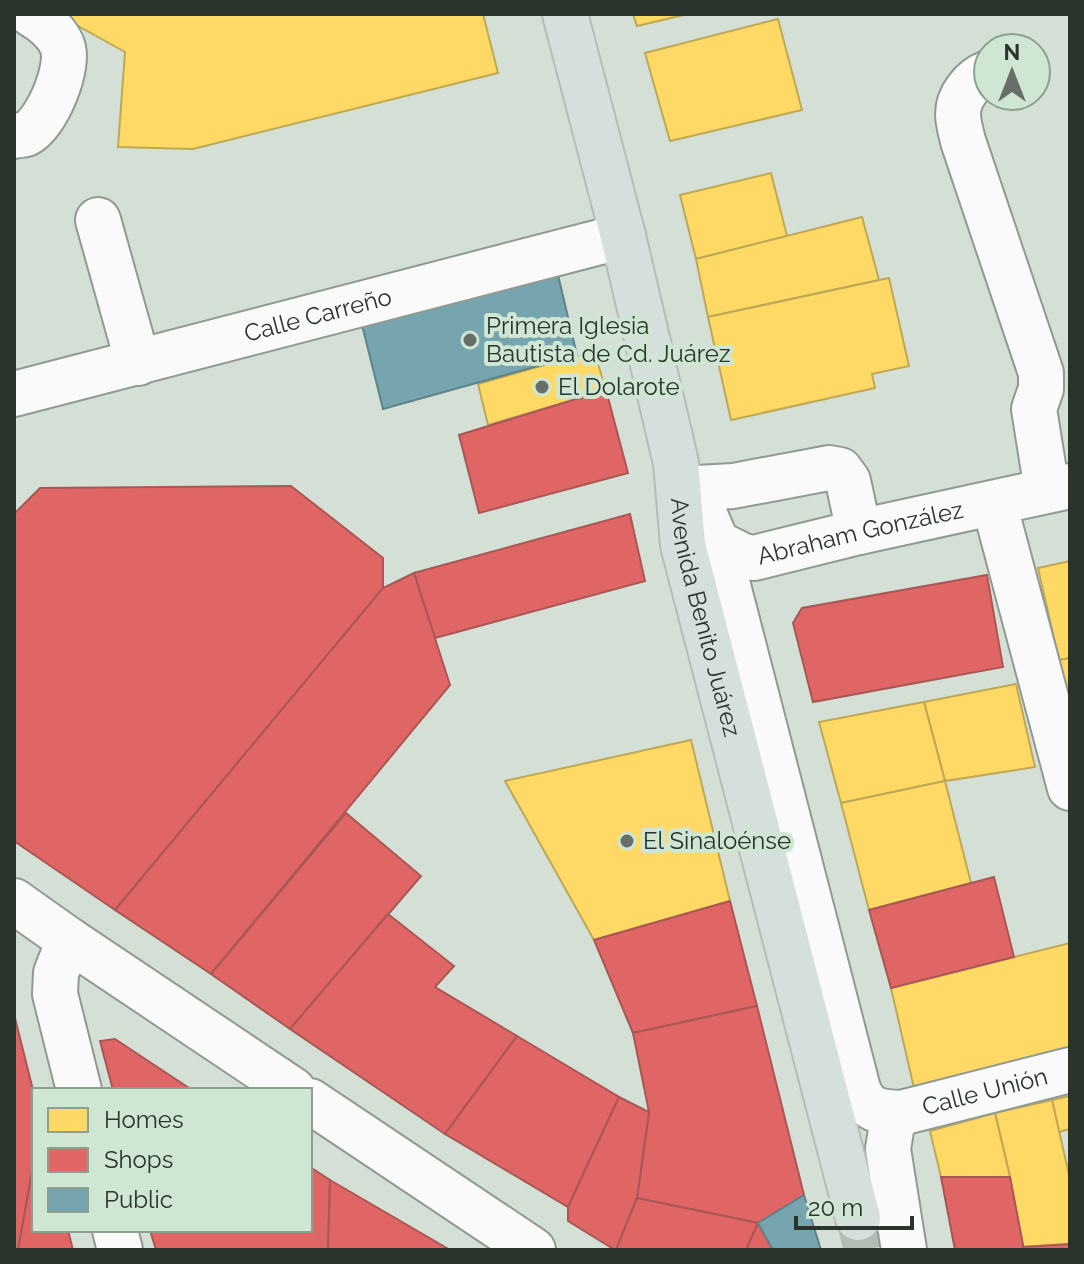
<svg xmlns="http://www.w3.org/2000/svg" width="1084" height="1264" viewBox="0 0 1084 1264" font-family="Raleway,sans-serif">
  <style>
    .homes { fill: #ffd966; stroke: #bfa855; stroke-width: 2 }
    .shops { fill: #e06666; stroke: #a95755; stroke-width: 2 }
    .public { fill: #76a5af; stroke: #5f8388; stroke-width: 2 }
    .lines { fill: none; stroke-linecap: round; stroke-linejoin: round }
    .major-tunnel { stroke: #b2beb4; stroke-width: 44; stroke-dasharray: 44 22; stroke-linecap: butt }
    .minor-casing { stroke: #909a92; stroke-width: 48 }
    .major-casing { stroke: #b6bcb7; stroke-width: 48 }
    .minor { stroke: #f9faf9; stroke-width: 44 }
    .major { stroke: #d5dfdb; stroke-width: 44 }
    .poi-dot { fill: #667068; stroke: #cee6d2; stroke-width: 3 }
    .labels { text-anchor: middle; stroke-width: 8; stroke-linejoin: round; paint-order: stroke }
    .street-label { font-size: 24px; fill: #2a342c; stroke: #cee6d2 }
    .poi-label { font-size: 24px; fill: #2a342c; stroke: #cee6d2; text-anchor: start }
  </style>
  <rect width="100%" height="100%" fill="#d4e0d6"/>
  <g class="homes">
    <path d="M63,14H483L498,73L193,149L118,147L125,52L62,17Z"/>
    <path d="M633,14H688L637,26Z"/>
    <path d="M778,19L802,110L670,141L645,53Z"/>
    <path d="M771,173L787,236L696,259L680,195Z"/>
    <path d="M862,217L879,280L708,317L696,259Z"/>
    <path d="M889,278L909,366L872,374L875,388L731,420L708,317Z"/>
    <path d="M594,351L606,390L488,425L478,384Z"/>
    <path d="M1070,561V658L1059,660L1038,568Z"/>
    <path d="M1070,658V706L1059,660Z"/>
    <path d="M1016,684L1035,767L945,781L924,702Z"/>
    <path d="M924,702L945,781L841,803L819,722Z"/>
    <path d="M691,740L730,901L594,940L505,781Z"/>
    <path d="M945,781L971,883L869,910L841,803Z"/>
    <path d="M1070,943V1047L914,1088L891,988Z"/>
    <path d="M1070,1096V1129L1059,1132L1052,1100Z"/>
    <path d="M1052,1100L1070,1179V1244L1023,1247L1010,1177L995,1113Z"/>
    <path d="M995,1113L1010,1177H941L930,1131Z"/>
  </g>
  <g class="shops">
    <path d="M606,390L628,473L479,513L459,435Z"/>
    <path d="M291,486L383,558V588L115,910L14,841V514L40,488Z"/>
    <path d="M630,514L645,581L435,638L414,573Z"/>
    <path d="M414,573L450,685L211,974L115,910L383,588Z"/>
    <path d="M987,575L1003,667L813,702L793,623L802,608Z"/>
    <path d="M346,813L421,876L290,1029L211,974Z"/>
    <path d="M994,877L1014,957L891,988L869,910Z"/>
    <path d="M730,901L757,1006L633,1033L594,940Z"/>
    <path d="M388,914L454,966L435,987L517,1036L445,1134L290,1029Z"/>
    <path d="M757,1006L804,1195L758,1223L637,1198L649,1112L633,1033Z"/>
    <path d="M14,1014L34,1094V1161L18,1250H14Z"/>
    <path d="M517,1036L619,1097L568,1207L445,1134Z"/>
    <path d="M115,1039L192,1090H113L100,1041Z"/>
    <path d="M619,1097L649,1112L637,1198L616,1250H615L568,1221V1207Z"/>
    <path d="M34,1161V1230H68L73,1250H18Z"/>
    <path d="M310,1167L330,1180L328,1250H156L150,1230H310Z"/>
    <path d="M941,1177H1010L1024,1250H955Z"/>
    <path d="M330,1180L450,1250H328Z"/>
    <path d="M637,1198L758,1223L746,1250H616Z"/>
    <path d="M758,1223L773,1250H746Z"/>
    <path d="M1070,1244V1250H1024L1023,1247Z"/>
  </g>
  <g class="public">
    <path d="M558,275L577,355L383,409L362,325Z"/>
    <path d="M804,1195L821,1250H773L758,1223Z"/>
  </g>
  <g class="lines">
    <path class="major-tunnel" d="M858,1218L866,1250"/>
    <g class="minor-casing">
      <g id="minor">
        <path d="M988,73C972,79 958,97 958,114C958,123 961,132 963,141L1041,373V389L1034,409L1047,490"/>
        <path d="M14,136C18,135 23,135 26,134C47,124 71,65 62,45C56,31 43,21 31,14"/>
        <path d="M98,220L138,363"/>
        <path id="s1" d="M14,394L623,236"/>
        <path id="s2" d="M680,489L705,515L717,543L743,556L754,558L859,532L1070,486"/>
        <path d="M680,489L733,486L829,468L840,470L848,481L859,532"/>
        <path d="M994,503L1070,788"/>
        <path id="s3" d="M717,543L858,1089C867,1111 879,1112 901,1113L1070,1070"/>
        <path d="M14,901L69,940L293,1090"/>
        <path d="M69,940L56,973L55,994L79,1090"/>
        <path d="M310,1101L533,1250"/>
        <path d="M901,1113L892,1124L888,1149L904,1250"/>
        <path d="M115,1230L120,1250"/>
      </g>
    </g>
    <g class="major-casing">
      <g id="major">
        <path id="s4" d="M565,14L623,236L676,463L683,545L858,1218"/>
      </g>
    </g>
    <use href="#minor" class="minor"/>
    <use href="#major" class="major"/>
  </g>
  <g class="poi-dot">
    <circle cx="470" cy="340" r="8"/>
    <circle cx="542" cy="387" r="8"/>
    <circle cx="627" cy="841" r="8"/>
  </g>
  <g class="labels">
    <g class="street-label">
      <text dy="8" stroke="none"><textPath href="#s1" startOffset="314">Calle Carreño</textPath></text>
      <text dy="8" stroke="none"><textPath href="#s2" startOffset="216">Abraham González</textPath></text>
      <text dy="8" stroke="none"><textPath href="#s4" startOffset="620">Avenida Benito Juárez</textPath></text>
      <text dy="8" stroke="none"><textPath href="#s3" startOffset="704">Calle Unión</textPath></text>
    </g>
    <g class="poi-label">
      <text x="486" y="334">Primera Iglesia<tspan x="486" dy="28">Bautista de Cd. Juárez</tspan></text>
      <text x="558" y="395">El Dolarote</text>
      <text x="643" y="849">El Sinaloénse</text>
    </g>
  </g>
  <rect width="1084" height="1264" fill="none" stroke="#2a342c" stroke-width="32"/>
  <rect x="32" y="1088" width="280" height="144" fill="#cee6d2" stroke="#8c9f90" stroke-width="2"/>
  <rect x="48" y="1108" width="40" height="24" fill="#ffd966" stroke="#8c9f90" stroke-width="2"/>
  <text x="104" y="1128" font-size="24" fill="#2a342c">Homes</text>
  <rect x="48" y="1148" width="40" height="24" fill="#e06666" stroke="#8c9f90" stroke-width="2"/>
  <text x="104" y="1168" font-size="24" fill="#2a342c">Shops</text>
  <rect x="48" y="1188" width="40" height="24" fill="#76a5af" stroke="#8c9f90" stroke-width="2"/>
  <text x="104" y="1208" font-size="24" fill="#2a342c">Public</text>
  <g transform="translate(1012 72)"><circle r="38" fill="#cee6d2" stroke="#8c9f90" stroke-width="2"/>
  <path d="M0-6L14 30L0 20L-14 30Z" fill="#667068"/>
  <text y="-12" font-size="22" font-weight="bold" text-anchor="middle" fill="#2a342c">N</text>
  </g>
  <path d="M796 1216v12h116v-12" fill="none" stroke="#2a342c" stroke-width="4"/>
  <text x="808" y="1216" font-size="24" fill="#2a342c" stroke="#cee6d2" stroke-width="6" paint-order="stroke">20 m</text>
</svg>
